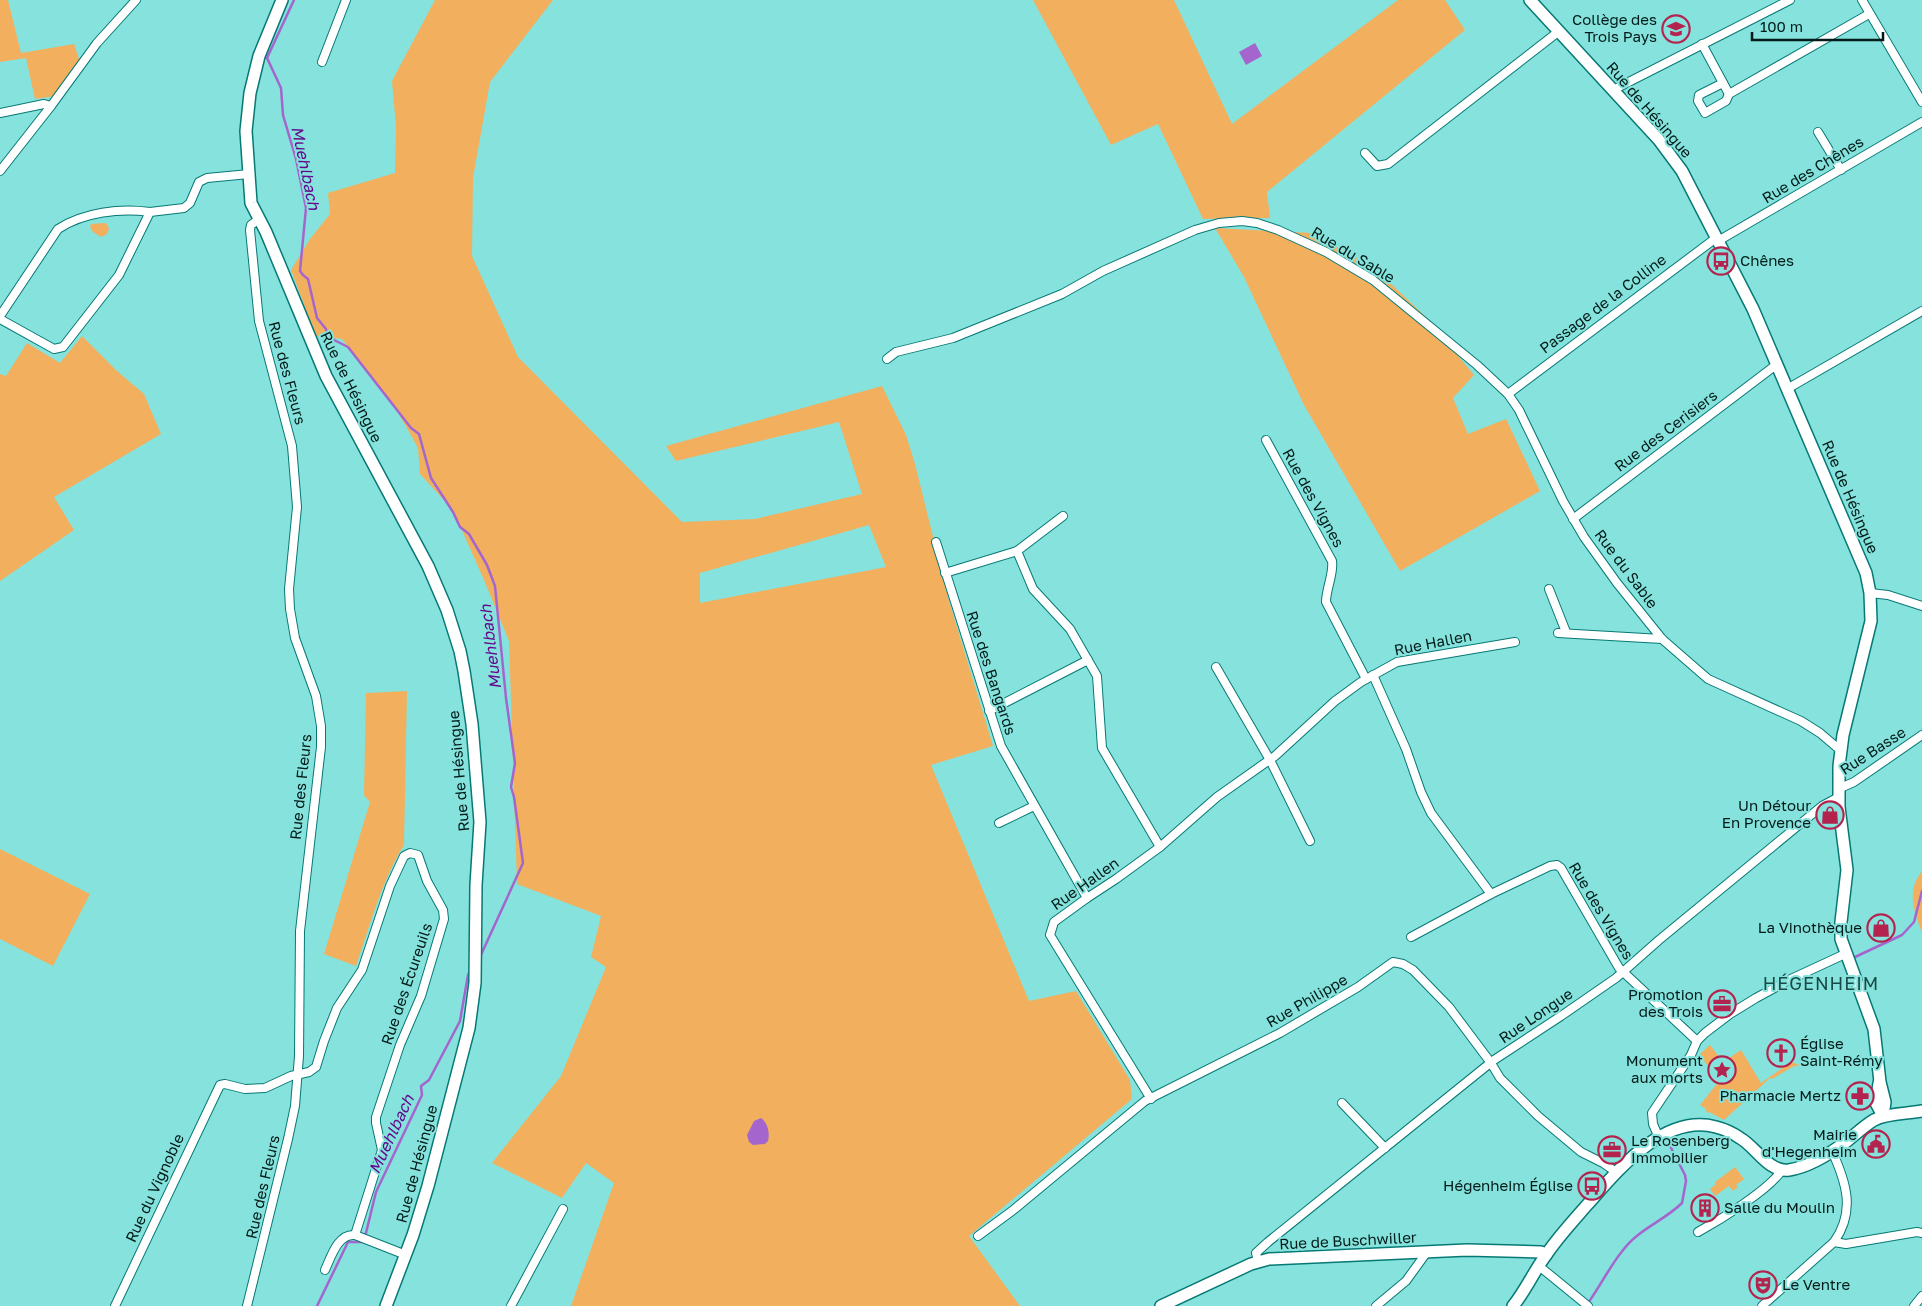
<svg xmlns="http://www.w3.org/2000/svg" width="1922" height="1306" viewBox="0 0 1922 1306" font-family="'Golos Text',sans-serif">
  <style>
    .green { fill: #f2b05e; fill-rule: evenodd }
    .water { fill: #a466cd }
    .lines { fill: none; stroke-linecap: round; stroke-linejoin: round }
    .stream { stroke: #a466cd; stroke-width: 2.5 }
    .street-casing { stroke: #067975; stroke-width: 10 }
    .secondary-casing { stroke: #067975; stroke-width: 14 }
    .street { stroke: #fff; stroke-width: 8 }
    .secondary { stroke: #fff; stroke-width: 11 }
    .labels { text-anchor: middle; stroke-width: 4; stroke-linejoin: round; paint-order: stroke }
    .poi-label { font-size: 15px; fill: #001b19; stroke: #86e2dc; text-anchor: end }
    .street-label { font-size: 15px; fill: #001b19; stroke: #86e2dc }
    .water-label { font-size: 16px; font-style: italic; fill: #64098d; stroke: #86e2dc }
    .quarter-label { font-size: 18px; letter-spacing: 1px; fill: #174a47; stroke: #86e2dc }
  </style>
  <rect width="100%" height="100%" fill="#86e2dc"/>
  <g class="green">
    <path d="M0,0H8L21,53L74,44L80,62L56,96L35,99L26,58L0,62Z"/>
    <path d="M435,0H553L490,82L473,178L472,256L518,357L682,522L755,519L862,494L839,422L676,461L666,446L882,386L906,435L915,464L949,601L993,746L931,765L1029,1001L1076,991L1130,1080L1132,1099L969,1236L1020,1306H571L614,1183L586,1163L562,1198L492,1163L561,1076L606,967L591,957L601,916L517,884L509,641L484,580L453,510L420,474L418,448L395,407L342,339L316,336L291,270L310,239L330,214L328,193L395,173L396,127L392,81ZM869,525L886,567L700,603V573Z"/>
    <path d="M1033,0H1174L1232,124L1398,0H1445L1465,30L1267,192L1270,218L1203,219L1158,124L1111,145Z"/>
    <path d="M104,223L107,224L109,229L107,234L101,237L93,232L90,227L91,224Z"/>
    <path d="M1215,228L1312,233L1373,267L1425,316L1474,375L1453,398L1468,434L1506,419L1540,491L1400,571L1304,405L1244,277Z"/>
    <path d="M82,336L117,371L144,394L161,434L54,497L74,530L0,581V374L6,376L27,343L60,363Z"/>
    <path d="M407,691L404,845C381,882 370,926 356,966L324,954L370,802L364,795L366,693Z"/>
    <path d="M0,849L90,894L53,966L0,939Z"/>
    <path d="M1922,871V933C1914,910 1906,892 1922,871Z"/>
    <path d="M1710,1045L1723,1062L1741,1050L1761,1083L1791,1062L1800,1065L1792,1067L1772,1079L1770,1078L1724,1120L1711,1113L1707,1112L1705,1108L1700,1105L1720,1080L1699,1055Z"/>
    <path d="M1735,1167L1744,1179L1736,1185L1738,1187L1733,1191L1729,1186L1715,1196L1710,1189L1716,1184L1715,1182Z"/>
  </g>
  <g class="water">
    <path d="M1255,43L1262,56L1246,65L1239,52Z"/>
    <path d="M761,1118C768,1123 770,1134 768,1141L765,1144L753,1145L749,1142L747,1135L754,1121Z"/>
  </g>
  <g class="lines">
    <g class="stream">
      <path d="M294,0L267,58L281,88L283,115L296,159L306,208L300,271L303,275L308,279L317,318L326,329L327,334L334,340L348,347L411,428L419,434L431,478L453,512L460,527L469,534L487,565L495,586L506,698L515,763L511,787L514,797L523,863L480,957"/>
      <path d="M1855,957L1902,935L1914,922L1922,891"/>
      <path d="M365,1237L376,1192L422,1095L421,1086L429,1080L460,1021L468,975L470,972"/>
      <path d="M1588,1303C1603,1282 1618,1250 1638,1235C1653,1223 1669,1216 1682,1203L1686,1181L1685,1175L1668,1142"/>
      <path d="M317,1306L348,1242H363"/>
    </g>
    <g class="street-casing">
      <g id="street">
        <path d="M1862,0L1922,102"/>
        <path d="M1702,44L1729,94"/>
        <path d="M322,62L346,0"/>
        <path d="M1723,83L1699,95L1698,101L1705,113L1726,101L1729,94L1869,14"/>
        <path d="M1613,90L1790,0"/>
        <path d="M0,113L44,104L51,106"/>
        <path d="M1818,132L1841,170"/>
        <path d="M1365,153L1377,166L1388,164L1558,32"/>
        <path d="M0,171L51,106L97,43L136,0"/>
        <path d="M1718,241L1922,122"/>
        <path d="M0,316L58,229C84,212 120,208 150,212"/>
        <path d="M0,319L54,349L63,347L119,275L150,212L184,208L190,203L199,182L207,178L249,174"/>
        <path d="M887,359L896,352L953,338L1062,294L1103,271L1195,230L1219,223L1242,221L1257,223L1278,230L1326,252L1373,280L1477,365L1508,394L1519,410L1563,501L1584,537L1617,583L1662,639L1708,679L1801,721L1820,733L1840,750"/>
        <path d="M1787,389L1922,311"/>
        <path d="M1508,394L1716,238"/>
        <path d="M1266,440L1332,561C1334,574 1326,588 1326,602L1366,679"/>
        <path d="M1573,519L1776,365"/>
        <path d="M936,542L1001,746L1087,898"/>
        <path d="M1017,551L1033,589L1070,629L1097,676L1102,748L1160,847"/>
        <path d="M945,573L1017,551L1063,516"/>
        <path d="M1549,589L1566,632"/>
        <path d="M1870,593L1888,595L1922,606"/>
        <path d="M1558,633L1662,639"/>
        <path d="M1216,667L1270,760L1310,841"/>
        <path d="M1373,675L1406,749L1421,792L1431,813L1491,894"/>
        <path d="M989,711L1088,660"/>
        <path d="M1838,789L1854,782L1922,735"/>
        <path d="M999,823L1034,806"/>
        <path d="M1411,937L1491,894L1550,866L1557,865L1561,868L1619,968L1697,1041"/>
        <path d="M1151,1099L1050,935L1054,922L1087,898L1116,879L1160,847L1217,797L1275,756L1335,701L1361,682L1397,662L1515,642"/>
        <path d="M1342,1103L1385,1148"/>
        <path d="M1659,1138L1653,1124L1652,1113L1691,1055L1697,1041L1705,1033L1730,1014L1756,998L1791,979L1845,954"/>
        <path d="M1698,1232C1720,1220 1769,1190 1782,1170"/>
        <path d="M978,1236L1012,1211L1145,1101L1280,1033L1358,987L1393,962L1403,964L1413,970L1449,1007L1491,1063L1500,1078L1538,1116L1581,1152L1603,1163L1616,1172"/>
        <path d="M1834,1242L1846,1244L1917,1232L1922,1233"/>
        <path d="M1258,1261L1256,1253L1268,1242L1494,1060L1561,1016L1616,978L1659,940L1822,806L1839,797"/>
        <path d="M1539,1266L1588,1306"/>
        <path d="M325,1270C331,1257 338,1233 355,1235"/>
        <path d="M115,1306L220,1085L225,1084L245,1089L265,1088L291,1076L309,1072L316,1067L324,1041L337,1008L362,970L390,886L404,856L410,853L418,855L427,881L443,910L444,919L421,996L400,1045L376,1117V1123L382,1150L355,1235L406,1255"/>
        <path d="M247,1306L288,1139L295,1106L299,1056L300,931L321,747V726L316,696L295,638L290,609L289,589L297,507L292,446L259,321L250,230L251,225L259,219"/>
        <path d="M511,1306L563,1209"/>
        <path d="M1376,1306L1406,1281L1427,1252"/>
        <path d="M1762,1306L1834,1242C1856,1211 1846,1182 1832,1151"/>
        <path d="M1914,1306L1922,1296"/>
      </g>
    </g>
    <g class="secondary-casing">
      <g id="secondary">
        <path d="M282,0L259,56L250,93L246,131L251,203L266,232L326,376L428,566L447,610L460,651L464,671L472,724L480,822L476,885L475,983L469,1028L428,1186L413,1235L386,1306"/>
        <path d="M1530,0L1659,140L1682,171L1753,309L1866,573L1870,593L1871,621L1843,735L1839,766V807L1847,870L1841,922V939L1874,1029L1880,1082L1885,1102L1883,1116"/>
        <path d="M1879,1083L1876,1103L1883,1116"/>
        <path d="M1161,1306L1251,1264L1269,1259L1467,1250L1541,1252L1546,1255"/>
        <path d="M1513,1306C1526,1290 1534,1271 1546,1255C1558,1237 1573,1221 1587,1205C1618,1170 1664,1113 1716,1127C1724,1129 1733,1133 1740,1138C1756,1147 1769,1173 1789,1170C1809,1167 1831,1153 1847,1141C1856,1134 1864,1126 1874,1120C1888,1113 1906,1114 1922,1111"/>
      </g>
    </g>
    <use href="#street" class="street"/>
    <use href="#secondary" class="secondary"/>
  </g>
  <defs>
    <g id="school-ring" transform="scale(1.4375)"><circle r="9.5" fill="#86e2dc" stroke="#b4234d" stroke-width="1.5"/><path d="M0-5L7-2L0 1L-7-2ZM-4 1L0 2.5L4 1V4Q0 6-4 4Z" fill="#b4234d"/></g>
    <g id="bus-ring" transform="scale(1.4375)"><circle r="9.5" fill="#86e2dc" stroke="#b4234d" stroke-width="1.5"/><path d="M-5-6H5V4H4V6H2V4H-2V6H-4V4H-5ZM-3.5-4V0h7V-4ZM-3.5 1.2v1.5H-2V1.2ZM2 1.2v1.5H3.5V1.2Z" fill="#b4234d"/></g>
    <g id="shop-ring" transform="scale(1.4375)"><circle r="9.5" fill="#86e2dc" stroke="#b4234d" stroke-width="1.5"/><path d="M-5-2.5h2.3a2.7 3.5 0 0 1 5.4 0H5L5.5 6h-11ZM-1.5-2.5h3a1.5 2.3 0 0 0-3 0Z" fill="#b4234d"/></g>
    <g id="office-ring" transform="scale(1.4375)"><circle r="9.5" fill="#86e2dc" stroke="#b4234d" stroke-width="1.5"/><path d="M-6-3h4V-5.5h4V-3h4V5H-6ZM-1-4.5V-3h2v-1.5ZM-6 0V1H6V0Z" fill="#b4234d"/></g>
    <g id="church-ring" transform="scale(1.4375)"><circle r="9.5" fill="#86e2dc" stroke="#b4234d" stroke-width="1.5"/><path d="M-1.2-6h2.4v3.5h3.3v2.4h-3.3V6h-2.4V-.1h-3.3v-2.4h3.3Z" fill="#b4234d"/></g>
    <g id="sight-ring" transform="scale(1.4375)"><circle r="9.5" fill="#86e2dc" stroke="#b4234d" stroke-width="1.5"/><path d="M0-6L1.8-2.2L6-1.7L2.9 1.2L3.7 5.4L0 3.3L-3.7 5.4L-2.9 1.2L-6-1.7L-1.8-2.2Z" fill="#b4234d"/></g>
    <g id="pharmacy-ring" transform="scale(1.4375)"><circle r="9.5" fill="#86e2dc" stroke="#b4234d" stroke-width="1.5"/><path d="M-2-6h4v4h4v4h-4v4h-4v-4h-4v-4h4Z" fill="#b4234d"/></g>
    <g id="civic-ring" transform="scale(1.4375)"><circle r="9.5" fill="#86e2dc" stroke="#b4234d" stroke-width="1.5"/><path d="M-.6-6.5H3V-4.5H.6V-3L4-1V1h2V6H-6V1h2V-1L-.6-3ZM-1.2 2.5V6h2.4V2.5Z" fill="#b4234d"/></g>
    <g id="building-ring" transform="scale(1.4375)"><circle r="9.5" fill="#86e2dc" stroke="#b4234d" stroke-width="1.5"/><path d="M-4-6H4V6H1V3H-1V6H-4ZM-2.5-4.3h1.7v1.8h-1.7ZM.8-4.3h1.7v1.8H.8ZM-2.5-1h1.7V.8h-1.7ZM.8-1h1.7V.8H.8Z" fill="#b4234d"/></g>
    <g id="theatre-ring" transform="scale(1.4375)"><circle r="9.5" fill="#86e2dc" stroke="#b4234d" stroke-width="1.5"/><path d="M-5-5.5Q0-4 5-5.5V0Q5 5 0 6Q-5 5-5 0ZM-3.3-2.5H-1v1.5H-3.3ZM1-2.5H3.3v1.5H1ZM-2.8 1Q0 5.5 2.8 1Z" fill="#b4234d"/></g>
  </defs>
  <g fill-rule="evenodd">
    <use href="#school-ring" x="1676" y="29"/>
    <use href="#bus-ring" x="1721" y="261"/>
    <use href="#shop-ring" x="1830" y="815"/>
    <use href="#shop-ring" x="1881" y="928"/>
    <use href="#office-ring" x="1722" y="1004"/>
    <use href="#church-ring" x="1781" y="1053"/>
    <use href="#sight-ring" x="1722" y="1070"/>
    <use href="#pharmacy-ring" x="1860" y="1096"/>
    <use href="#civic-ring" x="1876" y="1144"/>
    <use href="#office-ring" x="1612" y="1150"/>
    <use href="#bus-ring" x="1592" y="1186"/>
    <use href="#building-ring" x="1705" y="1208"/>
    <use href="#theatre-ring" x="1763" y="1285"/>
  </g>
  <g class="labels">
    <g class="poi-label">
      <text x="1657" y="25">Collège des<tspan x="1657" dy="17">Trois Pays</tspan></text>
      <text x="1740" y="266" text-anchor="start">Chênes</text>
      <text x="1811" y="811">Un Détour<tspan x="1811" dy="17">En Provence</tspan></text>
      <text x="1862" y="933">La Vinothèque</text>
      <text x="1703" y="1000">Promotion<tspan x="1703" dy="17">des Trois</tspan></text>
      <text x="1800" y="1049" text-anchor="start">Église<tspan x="1800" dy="17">Saint-Rémy</tspan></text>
      <text x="1703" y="1066">Monument<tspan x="1703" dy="17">aux morts</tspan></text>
      <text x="1841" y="1101">Pharmacie Mertz</text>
      <text x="1857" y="1140">Mairie<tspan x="1857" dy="17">d'Hegenheim</tspan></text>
      <text x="1631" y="1146" text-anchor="start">Le Rosenberg<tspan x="1631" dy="17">Immobilier</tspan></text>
      <text x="1573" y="1191">Hégenheim Église</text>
      <text x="1724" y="1213" text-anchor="start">Salle du Moulin</text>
      <text x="1782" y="1290" text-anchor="start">Le Ventre</text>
    </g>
    <g class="street-label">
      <text transform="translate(1649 110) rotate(49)" y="5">Rue de Hésingue</text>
      <text transform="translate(1813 170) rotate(-31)" y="5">Rue des Chênes</text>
      <text transform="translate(1353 255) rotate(31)" y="5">Rue du Sable</text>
      <text transform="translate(1603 304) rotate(-37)" y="5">Passage de la Colline</text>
      <text transform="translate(287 373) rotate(75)" y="5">Rue des Fleurs</text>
      <text transform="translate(351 387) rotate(64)" y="5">Rue de Hésingue</text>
      <text transform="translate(1666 431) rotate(-37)" y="5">Rue des Cerisiers</text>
      <text transform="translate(1850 497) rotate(67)" y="5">Rue de Hésingue</text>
      <text transform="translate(1313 498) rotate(61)" y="5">Rue des Vignes</text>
      <text transform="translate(1626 569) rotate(53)" y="5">Rue du Sable</text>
      <text transform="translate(1433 643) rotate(-11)" y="5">Rue Hallen</text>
      <text transform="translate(991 673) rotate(72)" y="5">Rue des Bangards</text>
      <text transform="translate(1873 751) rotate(-33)" y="5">Rue Basse</text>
      <text transform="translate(459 771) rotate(-95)" y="5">Rue de Hésingue</text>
      <text transform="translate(301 787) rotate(-84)" y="5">Rue des Fleurs</text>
      <text transform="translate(1085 884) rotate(-35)" y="5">Rue Hallen</text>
      <text transform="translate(1601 911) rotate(59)" y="5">Rue des Vignes</text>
      <text transform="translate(407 984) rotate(-71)" y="5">Rue des Écureuils</text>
      <text transform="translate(1307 1001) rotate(-30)" y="5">Rue Philippe</text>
      <text transform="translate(1536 1016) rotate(-34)" y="5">Rue Longue</text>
      <text transform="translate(417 1164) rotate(-75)" y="5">Rue de Hésingue</text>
      <text transform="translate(263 1187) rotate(-77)" y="5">Rue des Fleurs</text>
      <text transform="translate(155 1188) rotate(-65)" y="5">Rue du Vignoble</text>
      <text transform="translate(1348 1241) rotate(-3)" y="5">Rue de Buschwiller</text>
    </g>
    <g class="water-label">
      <text transform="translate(306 168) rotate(78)" y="6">Muehlbach</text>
      <text transform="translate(490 647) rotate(-97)" y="6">Muehlbach</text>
      <text transform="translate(391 1134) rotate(-65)" y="6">Muehlbach</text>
    </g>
    <g class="quarter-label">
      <text x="1821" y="990">HÉGENHEIM</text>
    </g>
  </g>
  <path d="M1752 32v8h131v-8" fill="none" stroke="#001b19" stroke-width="2.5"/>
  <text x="1760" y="32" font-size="15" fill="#001b19" stroke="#86e2dc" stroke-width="4" paint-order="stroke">100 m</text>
</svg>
